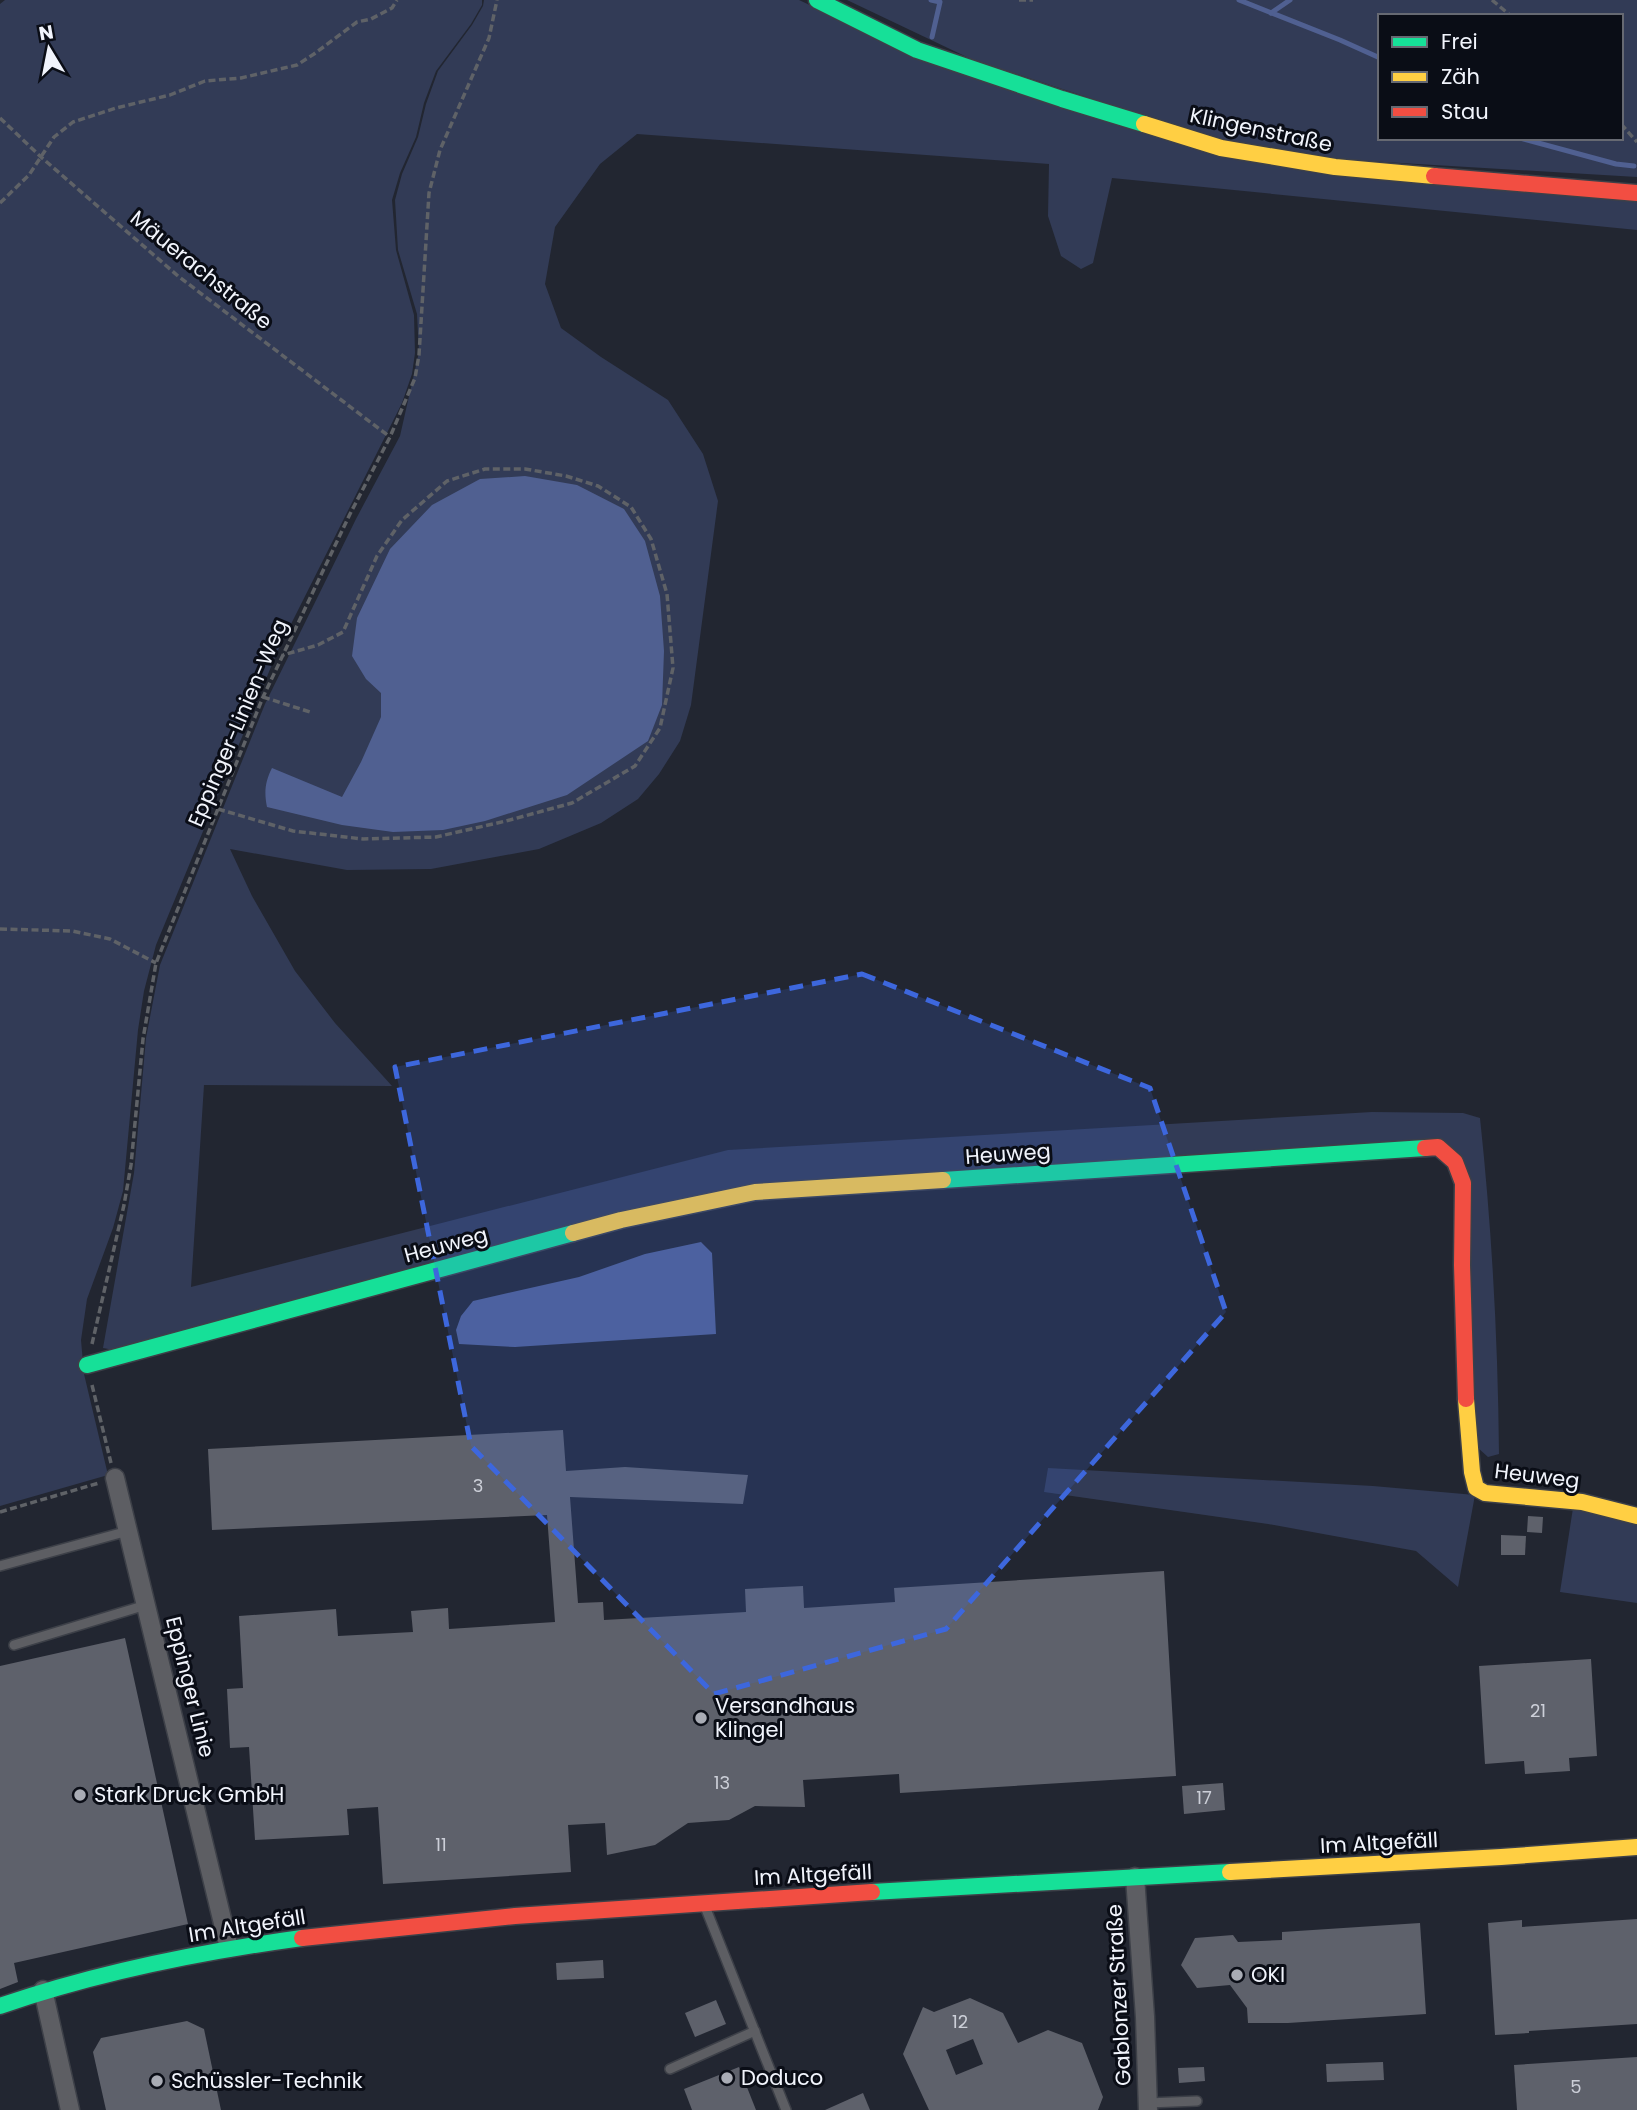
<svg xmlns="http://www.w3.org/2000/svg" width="1637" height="2110" viewBox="0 0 1637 2110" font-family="Poppins,sans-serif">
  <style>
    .green { fill: #323b56; fill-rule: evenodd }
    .water { fill: #506091 }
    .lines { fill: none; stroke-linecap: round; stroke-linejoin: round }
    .stream { stroke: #506091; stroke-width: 5 }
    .building { fill: #5e616b; fill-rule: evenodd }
    .lane-casing { stroke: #3d4048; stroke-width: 12 }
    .street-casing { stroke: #3d4048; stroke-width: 21 }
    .fast-casing { stroke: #3d4048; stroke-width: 19 }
    .slow-casing { stroke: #3d4048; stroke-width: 19 }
    .jam-casing { stroke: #3d4048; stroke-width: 19 }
    .path { stroke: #5f6267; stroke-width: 3.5; stroke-dasharray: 7 3.5; stroke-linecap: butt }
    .lane { stroke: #5d5e63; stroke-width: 9 }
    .street { stroke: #5d5e63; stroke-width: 18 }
    .fast { stroke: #16e098; stroke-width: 16 }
    .slow { stroke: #ffcf43; stroke-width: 16 }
    .jam { stroke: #f24e42; stroke-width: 16 }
    .marked { fill: #3d67dd; fill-opacity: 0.2; stroke: #3d67dd; stroke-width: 5; stroke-dasharray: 14 9; stroke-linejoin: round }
    .poi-dot { fill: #a9acb5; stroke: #0a0d16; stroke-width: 2.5 }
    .labels { text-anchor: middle; stroke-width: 6; stroke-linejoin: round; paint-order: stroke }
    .number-label { font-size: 18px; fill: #cccfd8 }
    .street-label { font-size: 21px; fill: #f1f4fc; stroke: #0a0d16 }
    .poi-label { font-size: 21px; fill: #f1f4fc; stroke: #0a0d16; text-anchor: start }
  </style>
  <rect width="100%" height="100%" fill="#222631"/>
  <g class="green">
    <path d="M5,0H482V5L471,24L436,71L424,103L416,137L400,173L392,200L396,250L414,315L415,353L412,374L402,403L278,650L156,945L144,991L138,1030L123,1191L113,1228L87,1299L81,1340L84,1374L108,1475L0,1506V4Z"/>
    <path d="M484,0H799L914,54L1219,154L1637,200V230L1112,178L1093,263L1081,269L1061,256L1048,216L1049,164L637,134L600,164L555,227L545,284L561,328L601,357L668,400L703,454L718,501L691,705L680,741L659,774L638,799L601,823L539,849L431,869L347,870L230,849L252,896L295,971L335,1023L392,1086L204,1085L191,1287L728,1150L1372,1112L1463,1113L1480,1118C1492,1230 1498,1342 1499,1454L1488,1457L1477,1447L1461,1156L756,1187L114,1350L103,1348L134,1173L146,1038L160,965L265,704L356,519L400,436L419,352L417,314L398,250L395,200L402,174L418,137L426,104L438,71L472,25L483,6Z"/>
    <path d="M847,0H1637V177L1334,159L1229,144L971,59ZM1380,16H1621V138H1380Z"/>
    <path d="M1048,1468L1373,1486L1475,1495L1458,1587L1416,1551L1268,1524L1044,1492Z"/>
    <path d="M1573,1508L1637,1525V1603L1560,1592Z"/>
  </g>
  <g class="water">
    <path d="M525,476L577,485L624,509L645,541L660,596L664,651L662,705L648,741L567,795L485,821L443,830L393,832L342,825L267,807C264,792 265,782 272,768L342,797L361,762L381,717V693L366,679L352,656L357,618L390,549L432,505L480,479Z"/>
    <path d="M701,1242L712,1253L716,1334L515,1347L459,1344L456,1330L461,1316L473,1301L579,1277L645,1254Z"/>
  </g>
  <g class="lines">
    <g class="stream">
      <path d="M931,0L940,2L932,37"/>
      <path d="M1239,0L1340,40L1380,58"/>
      <path d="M1271,13L1290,0"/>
      <path d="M1520,138L1616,164L1634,166"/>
    </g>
  </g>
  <g class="building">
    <path d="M563,1430L566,1471L625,1467L748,1475L743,1504L570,1497L578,1603L603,1602L604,1620L746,1612L745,1589L803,1586L804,1608L895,1602L894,1588L1164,1571L1176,1776L900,1793L899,1774L803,1780L805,1807L755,1806L729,1820L688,1823L655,1845L607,1855L605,1823L568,1825L571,1872L383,1884L378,1807L347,1809L349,1835L255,1840L249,1747L230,1748L227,1689L243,1688L239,1616L336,1609L338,1636L413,1632L411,1611L448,1608L449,1629L555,1622L547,1515L212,1530L208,1449Z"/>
    <path d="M1528,1516L1543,1517L1542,1533L1527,1532Z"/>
    <path d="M1501,1535L1526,1536L1525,1555H1501Z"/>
    <path d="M125,1638L188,1924L14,1963L18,1982L0,1989V1666Z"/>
    <path d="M1591,1659L1597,1756L1569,1758L1570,1771L1525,1774L1524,1761L1485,1764L1479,1666Z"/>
    <path d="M1223,1783L1225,1810L1184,1814L1182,1786Z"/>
    <path d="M1637,1919V2024L1529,2031V2033L1495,2035L1488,1923L1522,1920V1927Z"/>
    <path d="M1420,1923L1426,2014L1288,2023H1248L1247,2008L1230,1985L1197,1988L1181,1965L1195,1938L1233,1935L1238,1942L1282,1940V1932Z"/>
    <path d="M603,1960L604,1978L557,1980L556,1963Z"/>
    <path d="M970,1998L1003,2013L1018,2043L1048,2030L1082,2043L1103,2097L1098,2110H929L903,2054L923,2007L934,2012ZM973,2039L983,2064L956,2075L946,2050Z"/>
    <path d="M716,2000L726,2024L695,2037L685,2013Z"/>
    <path d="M187,2021L204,2029L221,2110H106L93,2052L101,2038Z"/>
    <path d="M1637,2057V2110H1517L1514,2065Z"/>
    <path d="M1383,2062L1384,2080L1327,2082L1326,2064Z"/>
    <path d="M739,2067L756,2110H692L684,2089Z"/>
    <path d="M1204,2067L1205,2081L1179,2083L1178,2068Z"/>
    <path d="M863,2093L870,2110H825Z"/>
  </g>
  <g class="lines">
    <g class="lane-casing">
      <g id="lane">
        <path d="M0,1566L128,1531"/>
        <path d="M14,1645L146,1605"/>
        <path d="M704,1904L786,2110"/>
        <path d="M670,2069L755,2031"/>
        <path d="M1148,2103L1197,2101"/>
      </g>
    </g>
    <g class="street-casing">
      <g id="street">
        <path d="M115,1478L229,1948"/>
        <path d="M1135,1877L1145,2017L1148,2110"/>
        <path d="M43,1990L70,2110"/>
      </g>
    </g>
    <g class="fast-casing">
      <g id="fast">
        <path d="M817,0L917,50L1062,99L1144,124"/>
        <path d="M943,1180L1425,1148"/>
        <path d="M87,1365L573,1233"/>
        <path d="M872,1892L1230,1872"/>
        <path d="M0,2006C98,1972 199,1952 302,1938"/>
      </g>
    </g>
    <g class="slow-casing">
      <g id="slow">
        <path d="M1144,124L1221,148L1335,167L1434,176"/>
        <path d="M573,1233L621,1220L755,1192L943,1180"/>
        <path d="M1466,1399L1472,1472L1476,1488L1485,1493L1582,1502L1637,1516"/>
        <path d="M1230,1872L1501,1857L1637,1847"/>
      </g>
    </g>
    <g class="jam-casing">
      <g id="jam">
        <path d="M1434,176L1637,193"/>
        <path d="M1425,1148L1438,1147L1455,1162L1463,1183L1462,1265L1466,1399"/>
        <path d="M302,1938L515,1916L872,1892"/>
      </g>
    </g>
    <g class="path">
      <path d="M1019,0H1033"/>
      <path d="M1492,0L1511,16"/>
      <path d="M0,118L41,157L178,276L390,437"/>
      <path d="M1621,124L1637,142"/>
      <path d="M0,203L29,175L54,137L73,122L116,108L170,95L205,81L241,78L297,65L314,54L357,22L371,19L392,8L397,0"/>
      <path d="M263,697L310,712"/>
      <path d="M218,809L293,831L363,839L436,837L506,821L572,803L635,766L660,728L673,668L667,594L651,539L631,507L598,486L566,476L525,469H485L447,481L402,520L377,556L343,632L318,645L283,655"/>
      <path d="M0,929L72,931L110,939L156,963"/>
      <path d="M92,1344L124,1205L131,1165L143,1039L156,963L263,697L350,514L390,437L415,378L419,355L429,193L440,150L489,38L497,0"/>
      <path d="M92,1385L111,1463"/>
      <path d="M0,1512L99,1483"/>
    </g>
    <use href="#lane" class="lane"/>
    <use href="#street" class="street"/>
    <use href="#fast" class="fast"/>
    <use href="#slow" class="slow"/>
    <use href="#jam" class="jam"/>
  </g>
  <path class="marked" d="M862,974L1150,1088L1226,1312L946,1629L714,1694L471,1446L395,1067Z"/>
  <g class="poi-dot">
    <circle cx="701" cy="1718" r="7"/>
    <circle cx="80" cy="1795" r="7"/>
    <circle cx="1237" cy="1975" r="7"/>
    <circle cx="727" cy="2078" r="7"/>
    <circle cx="157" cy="2081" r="7"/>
  </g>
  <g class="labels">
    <g class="number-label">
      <text x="478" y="1492">3</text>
      <text x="1538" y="1717">21</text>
      <text x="722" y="1789">13</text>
      <text x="1204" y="1804">17</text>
      <text x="441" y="1851">11</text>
      <text x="960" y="2028">12</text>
      <text x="1576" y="2093">5</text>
    </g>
    <g class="street-label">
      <text transform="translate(1261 130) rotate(12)" y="7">Klingenstraße</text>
      <text transform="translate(201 270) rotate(39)" y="7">Mäuerachstraße</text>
      <text transform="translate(238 723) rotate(-67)" y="7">Eppinger-Linien-Weg</text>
      <text transform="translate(1008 1154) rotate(-4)" y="7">Heuweg</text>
      <text transform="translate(446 1245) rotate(-15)" y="7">Heuweg</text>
      <text transform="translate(1537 1476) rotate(7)" y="7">Heuweg</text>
      <text transform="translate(190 1687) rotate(76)" y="7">Eppinger Linie</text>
      <text transform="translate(1379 1843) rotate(-3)" y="7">Im Altgefäll</text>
      <text transform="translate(813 1875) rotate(-3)" y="7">Im Altgefäll</text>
      <text transform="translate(247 1926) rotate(-9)" y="7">Im Altgefäll</text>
      <text transform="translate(1119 1995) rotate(-93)" y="7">Gablonzer Straße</text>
    </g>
    <g class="poi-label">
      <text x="715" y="1713">Versandhaus<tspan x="715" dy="24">Klingel</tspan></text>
      <text x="94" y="1802">Stark Druck GmbH</text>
      <text x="1251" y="1982">OKI</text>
      <text x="741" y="2085">Doduco</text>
      <text x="171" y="2088">Schüssler-Technik</text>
    </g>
  </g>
  <rect x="1378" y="14" width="245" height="126" fill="#0a0d16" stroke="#666972" stroke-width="2"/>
  <rect x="1392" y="37" width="35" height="10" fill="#16e098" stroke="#666972" stroke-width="2"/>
  <text x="1441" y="49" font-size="21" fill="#f1f4fc">Frei</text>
  <rect x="1392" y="72" width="35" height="10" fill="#ffcf43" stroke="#666972" stroke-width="2"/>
  <text x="1441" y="84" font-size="21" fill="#f1f4fc">Zäh</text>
  <rect x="1392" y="107" width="35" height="10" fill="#f24e42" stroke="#666972" stroke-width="2"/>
  <text x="1441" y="119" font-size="21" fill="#f1f4fc">Stau</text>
  <g transform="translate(49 49) rotate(350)" stroke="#0a0d16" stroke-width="5" paint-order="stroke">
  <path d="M0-5L12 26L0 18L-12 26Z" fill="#f1f4fc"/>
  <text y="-10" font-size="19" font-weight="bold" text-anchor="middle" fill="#f1f4fc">N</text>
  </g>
</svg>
